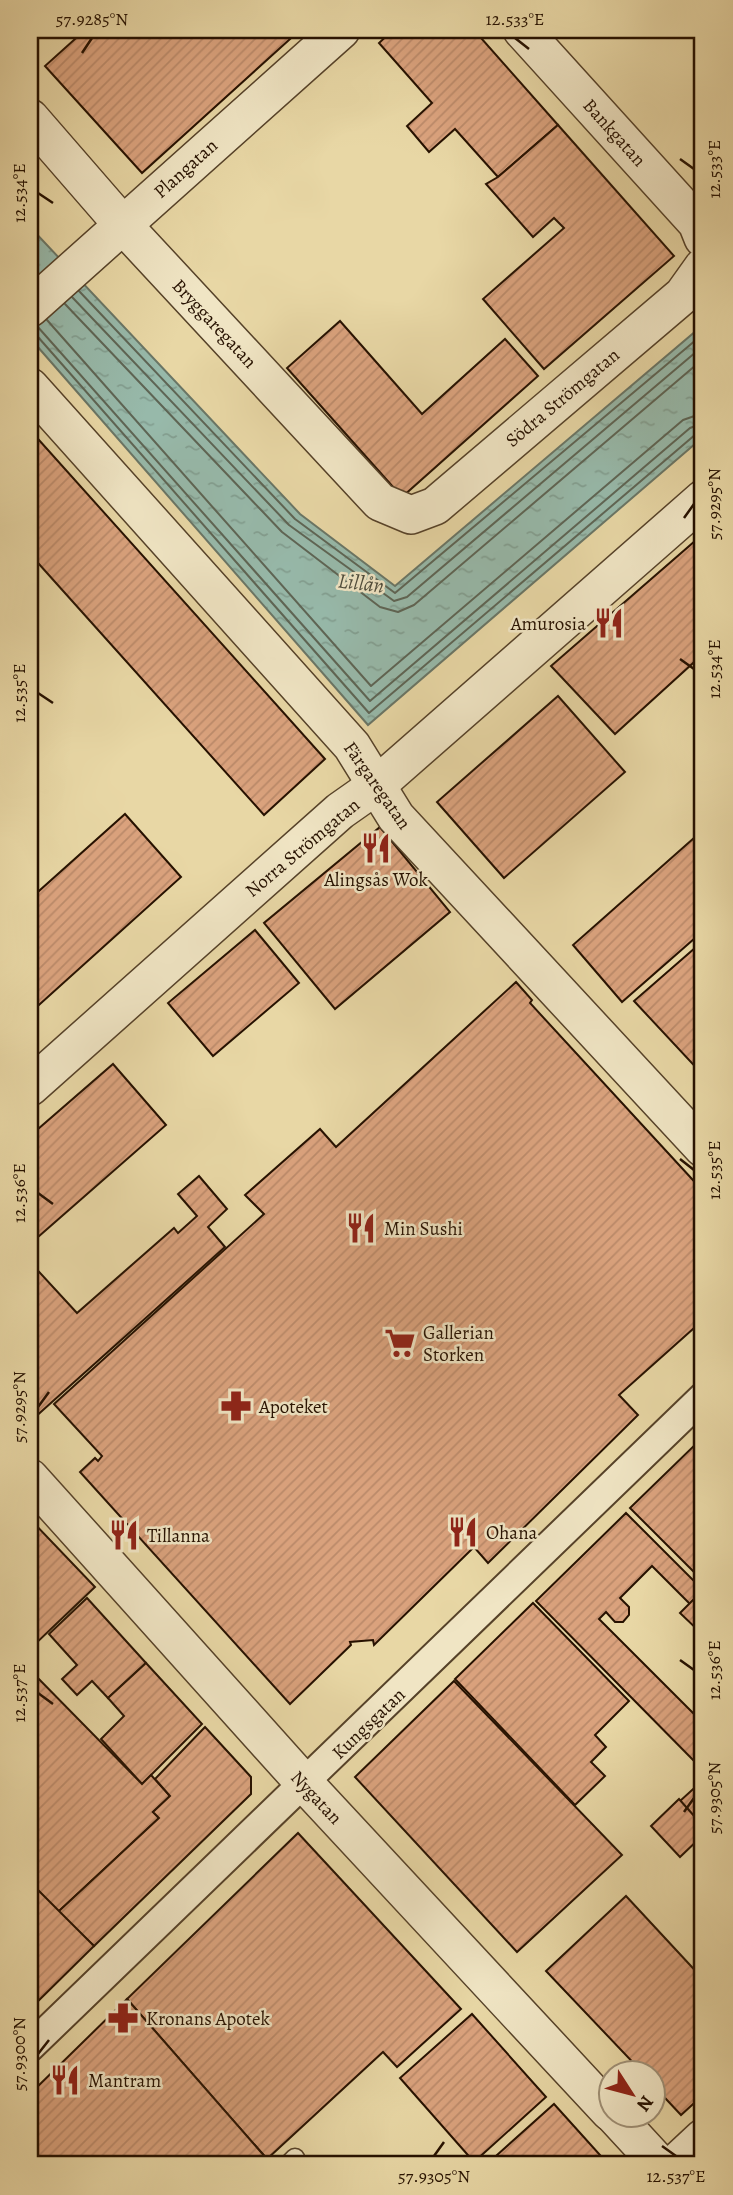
<svg xmlns="http://www.w3.org/2000/svg" width="733" height="2195" viewBox="0 0 733 2195" font-family="Alegreya,serif">
  <style>
    .water { fill: url(#water-ripples); stroke: #6a7666; stroke-width: 2 }
    .lines { fill: none; stroke-linecap: round; stroke-linejoin: round }
    .shore { stroke: #5e6555; stroke-width: 2 }
    .building { fill: url(#building-hatch); stroke: #261100; stroke-width: 2 }
    .service-casing { stroke: #564229; stroke-width: 21 }
    .pedestrian-casing { stroke: #564229; stroke-width: 32 }
    .minor-casing { stroke: #564229; stroke-width: 40 }
    .service { stroke: #f0e5c4; stroke-width: 18 }
    .pedestrian { stroke: #f0e5c4; stroke-width: 28 }
    .minor { stroke: #f0e5c4; stroke-width: 37 }
    .ticks { fill: none; stroke: #261100; stroke-width: 2.5 }
    .labels { text-anchor: middle; stroke-width: 5; stroke-linejoin: round; paint-order: stroke }
    .street-label { font-size: 19px; fill: #261100; stroke: #f0e5c4 }
    .poi-label { font-size: 19px; fill: #261100; stroke: #f0e5c4; text-anchor: start }
    .water-label { font-size: 21px; font-style: italic; fill: #4e4c3c; stroke: #f0e5c4 }
    .neatline { fill: none; stroke: #261100; stroke-width: 2.5 }
    .ticks-label { font-size: 18px; text-anchor: middle; fill: #261100 }
  </style>
  <defs>
    <pattern id="water-ripples" width="26" height="14" patternUnits="userSpaceOnUse" patternTransform="scale(1.75)"><rect width="26" height="14" fill="#97b9aa"/><path d="M2 4q2-2 4 0t4 0M15 11q2-2 4 0t4 0" fill="none" stroke="#829e90"/></pattern>
    <pattern id="building-hatch" width="6" height="6" patternUnits="userSpaceOnUse" patternTransform="scale(1.75)"><rect width="6" height="6" fill="#daa27d"/><path d="M-1 1l2-2M0 6l6-6M5 7l2-2" fill="none" stroke="#bb8a6a"/></pattern>
  </defs>
  <rect width="100%" height="100%" fill="#e8d7a5"/>
  <filter id="stains"><feTurbulence type="fractalNoise" baseFrequency=".00286" numOctaves="4"/><feColorMatrix values="0 0 0 0 .2 0 0 0 0 .09 0 0 0 0 .02 0 0 0 .5 -.17"/></filter>
  <radialGradient id="worn" r=".72"><stop offset=".6" stop-color="#630" stop-opacity="0"/><stop offset="1" stop-color="#630" stop-opacity=".3"/></radialGradient>
  <path class="water" d="M30,227L300,514L395,586L703,325V437L368,725L30,338Z"/>
  <g class="lines">
    <g class="shore">
      <path d="M79,291L295,519L395,593L703,334"/>
      <path d="M72,297L289,525L394,601L407,597L703,346"/>
      <path d="M65,304L282,532L380,607L398,612L414,605L703,359"/>
      <path d="M47,320L371,686L683,420L703,413"/>
      <path d="M37,326L370,701L690,428L703,423"/>
      <path d="M30,334L38,337L369,713L696,434L703,432"/>
    </g>
  </g>
  <g class="building">
    <path d="M85,30H112L115,34L120,30H300L142,173L45,66Z"/>
    <path d="M393,30H474L558,125L498,177L455,129L429,152L407,126L432,103L379,43Z"/>
    <path d="M558,125L674,256L544,369L483,299L564,228L554,218L533,237L486,184L498,177Z"/>
    <path d="M340,321L422,414L505,339L538,376L402,497L287,368Z"/>
    <path d="M30,430L325,759L264,815L30,554Z"/>
    <path d="M703,534V654L615,734L551,666Z"/>
    <path d="M558,696L625,772L504,878L437,802Z"/>
    <path d="M125,814L181,877L30,1013V899Z"/>
    <path d="M380,827L450,912L335,1009L264,923Z"/>
    <path d="M703,830V931L622,1002L573,945Z"/>
    <path d="M255,930L299,983L213,1056L168,1003Z"/>
    <path d="M703,941V1075L634,1001Z"/>
    <path d="M516,982L532,1000L530,1003L703,1191V1320L619,1395L638,1415L488,1563L474,1547L374,1645L373,1640L350,1642L351,1645L290,1704L80,1472L95,1458L98,1461L102,1456L54,1404L264,1214L245,1195L320,1129L336,1147Z"/>
    <path d="M113,1064L166,1125L30,1244V1136Z"/>
    <path d="M199,1176L227,1209L208,1227L225,1247L33,1419L30,1415V1262L77,1313L174,1228L178,1233L197,1216L178,1194Z"/>
    <path d="M703,1437V1581L630,1508Z"/>
    <path d="M626,1513L703,1590L690,1604L652,1566L620,1598L629,1607V1615L623,1622H615L606,1612L599,1619L703,1723V1770L536,1601Z"/>
    <path d="M30,1519L95,1587L30,1649Z"/>
    <path d="M703,1590V1635L680,1613Z"/>
    <path d="M87,1598L146,1663L108,1698L92,1681L77,1695L62,1679L77,1665L49,1634Z"/>
    <path d="M533,1603L629,1701L595,1735L606,1747L591,1762L605,1776L575,1805L455,1679Z"/>
    <path d="M146,1663L202,1724L142,1784L101,1739L124,1716L108,1698Z"/>
    <path d="M30,1670L142,1784L151,1775L170,1796L153,1812L159,1818L58,1912L30,1882Z"/>
    <path d="M454,1681L622,1855L517,1952L355,1777Z"/>
    <path d="M205,1727L251,1777V1794L94,1946L58,1912L159,1818L153,1812L170,1796L155,1779Z"/>
    <path d="M703,1780V1826L680,1801Z"/>
    <path d="M679,1799L703,1826V1835L680,1857L651,1826Z"/>
    <path d="M298,1833L461,2009L397,2067L383,2052L267,2159L127,1999Z"/>
    <path d="M30,1882L94,1946L30,2009Z"/>
    <path d="M626,1896L703,1979V2095L681,2115L652,2084V2072H642L546,1971Z"/>
    <path d="M127,1999L267,2159L260,2165H30V2094Z"/>
    <path d="M472,2014L546,2097L474,2162L400,2078Z"/>
    <path d="M554,2104L609,2165H488L487,2164Z"/>
  </g>
  <g class="lines">
    <g class="service-casing">
      <path id="service" d="M288,2165L295,2158"/>
    </g>
    <g class="pedestrian-casing">
      <path id="pedestrian" d="M30,2047L703,1397"/>
    </g>
    <g class="minor-casing">
      <g id="minor">
        <path d="M522,30L697,223L703,238"/>
        <path d="M30,118L122,224L380,502L411,515L435,506L683,295L703,267"/>
        <path d="M30,308L341,30"/>
        <path d="M30,387L352,746L396,817L703,1148"/>
        <path d="M30,1087L340,811L377,785L703,499"/>
        <path d="M30,1478L305,1784L610,2112"/>
        <path d="M613,2114L660,2165"/>
        <path d="M674,2165L703,2138"/>
      </g>
    </g>
    <use href="#service" class="service"/>
    <use href="#pedestrian" class="pedestrian"/>
    <use href="#minor" class="minor"/>
  </g>
  <path class="ticks" d="M515,38L529,49M82,53L92,38M680,159L694,169M38,193L53,203M684,518L694,504M680,659L694,669M38,693L53,703M680,1159L694,1170M38,1193L53,1204M38,1407L49,1392M680,1660L694,1670M38,1693L53,1704M684,1812L694,1798M38,2054L49,2040M662,2146L676,2156M434,2156L444,2142"/>
  <defs>
    <g id="restaurant-bare" transform="scale(2.415)"><path d="M-5-6h1v4h1v-4h1v4h1v-4h1v5L-1.5 .5V6h-2V.5L-5-1ZM5-6V6H3V1.5H1.5Q1.5-4 5-6Z" fill="#8f2418" stroke="#f0e5c4" stroke-width="2.5" paint-order="stroke"/></g>
    <g id="supermarket-bare" transform="scale(2.415)"><path d="M-6-5.5h2.5l.6 2H6L4.5 2H-2.5L-4.4-4H-6ZM-1.5 3.2a1.3 1.3 0 1 0 .1 0ZM3 3.2a1.3 1.3 0 1 0 .1 0Z" fill="#8f2418" stroke="#f0e5c4" stroke-width="2.5" paint-order="stroke"/></g>
    <g id="pharmacy-bare" transform="scale(2.415)"><path d="M-2-6h4v4h4v4h-4v4h-4v-4h-4v-4h4Z" fill="#8f2418" stroke="#f0e5c4" stroke-width="2.5" paint-order="stroke"/></g>
  </defs>
  <g fill-rule="evenodd">
    <use href="#restaurant-bare" x="609" y="623"/>
    <use href="#restaurant-bare" x="376" y="848"/>
    <use href="#restaurant-bare" x="361" y="1228"/>
    <use href="#supermarket-bare" x="400" y="1343"/>
    <use href="#pharmacy-bare" x="236" y="1406"/>
    <use href="#restaurant-bare" x="463" y="1532"/>
    <use href="#restaurant-bare" x="124" y="1535"/>
    <use href="#pharmacy-bare" x="123" y="2018"/>
    <use href="#restaurant-bare" x="65" y="2080"/>
  </g>
  <g class="labels">
    <g class="street-label">
      <text transform="translate(615 132) rotate(48)" y="7">Bankgatan</text>
      <text transform="translate(185 168) rotate(-42)" y="7">Plangatan</text>
      <text transform="translate(215 323) rotate(47)" y="7">Bryggaregatan</text>
      <text transform="translate(562 397) rotate(-40)" y="7">Södra Strömgatan</text>
      <text transform="translate(378 785) rotate(55)" y="7">Färgaregatan</text>
      <text transform="translate(302 847) rotate(-40)" y="7">Norra Strömgatan</text>
      <text transform="translate(368 1723) rotate(-44)" y="7">Kungsgatan</text>
      <text transform="translate(317 1797) rotate(47)" y="7">Nygatan</text>
    </g>
    <g class="poi-label">
      <text x="586" y="630" text-anchor="end">Amurosia</text>
      <text x="376" y="886" text-anchor="middle">Alingsås Wok</text>
      <text x="384" y="1235">Min Sushi</text>
      <text x="423" y="1339">Gallerian<tspan x="423" dy="22">Storken</tspan></text>
      <text x="259" y="1413">Apoteket</text>
      <text x="486" y="1539">Ohana</text>
      <text x="147" y="1542">Tillanna</text>
      <text x="146" y="2025">Kronans Apotek</text>
      <text x="88" y="2087">Mantram</text>
    </g>
    <g class="water-label">
      <text transform="translate(361 583) rotate(7)" y="7">Lillån</text>
    </g>
  </g>
  <rect width="733" height="2195" fill="none" stroke="#e8d7a5" stroke-width="77"/>
  <g transform="translate(632 2094) rotate(126)"><circle r="33" fill="#f0e5c4" stroke="#9f9076" stroke-width="2"/>
  <path d="M0-5L12 26L0 18L-12 26Z" fill="#8f2418"/>
  <text y="-10" font-size="19" font-weight="bold" text-anchor="middle" fill="#261100">N</text>
  </g>
  <rect x="38" y="38" width="656" height="2118" class="neatline"/>
  <g class="ticks-label">
    <text x="92" y="25">57.9285°N</text>
    <text x="515" y="25">12.533°E</text>
    <text transform="translate(714 169) rotate(-90)" y="6">12.533°E</text>
    <text transform="translate(19 193) rotate(-90)" y="6">12.534°E</text>
    <text transform="translate(714 504) rotate(-90)" y="6">57.9295°N</text>
    <text transform="translate(714 669) rotate(-90)" y="6">12.534°E</text>
    <text transform="translate(19 693) rotate(-90)" y="6">12.535°E</text>
    <text transform="translate(714 1170) rotate(-90)" y="6">12.535°E</text>
    <text transform="translate(19 1193) rotate(-90)" y="6">12.536°E</text>
    <text transform="translate(19 1407) rotate(-90)" y="6">57.9295°N</text>
    <text transform="translate(714 1670) rotate(-90)" y="6">12.536°E</text>
    <text transform="translate(19 1693) rotate(-90)" y="6">12.537°E</text>
    <text transform="translate(714 1798) rotate(-90)" y="6">57.9305°N</text>
    <text transform="translate(19 2054) rotate(-90)" y="6">57.9300°N</text>
    <text x="434" y="2182">57.9305°N</text>
    <text x="676" y="2182">12.537°E</text>
  </g>
  <rect width="100%" height="100%" filter="url(#stains)"/>
  <rect width="100%" height="100%" fill="url(#worn)"/>
</svg>
